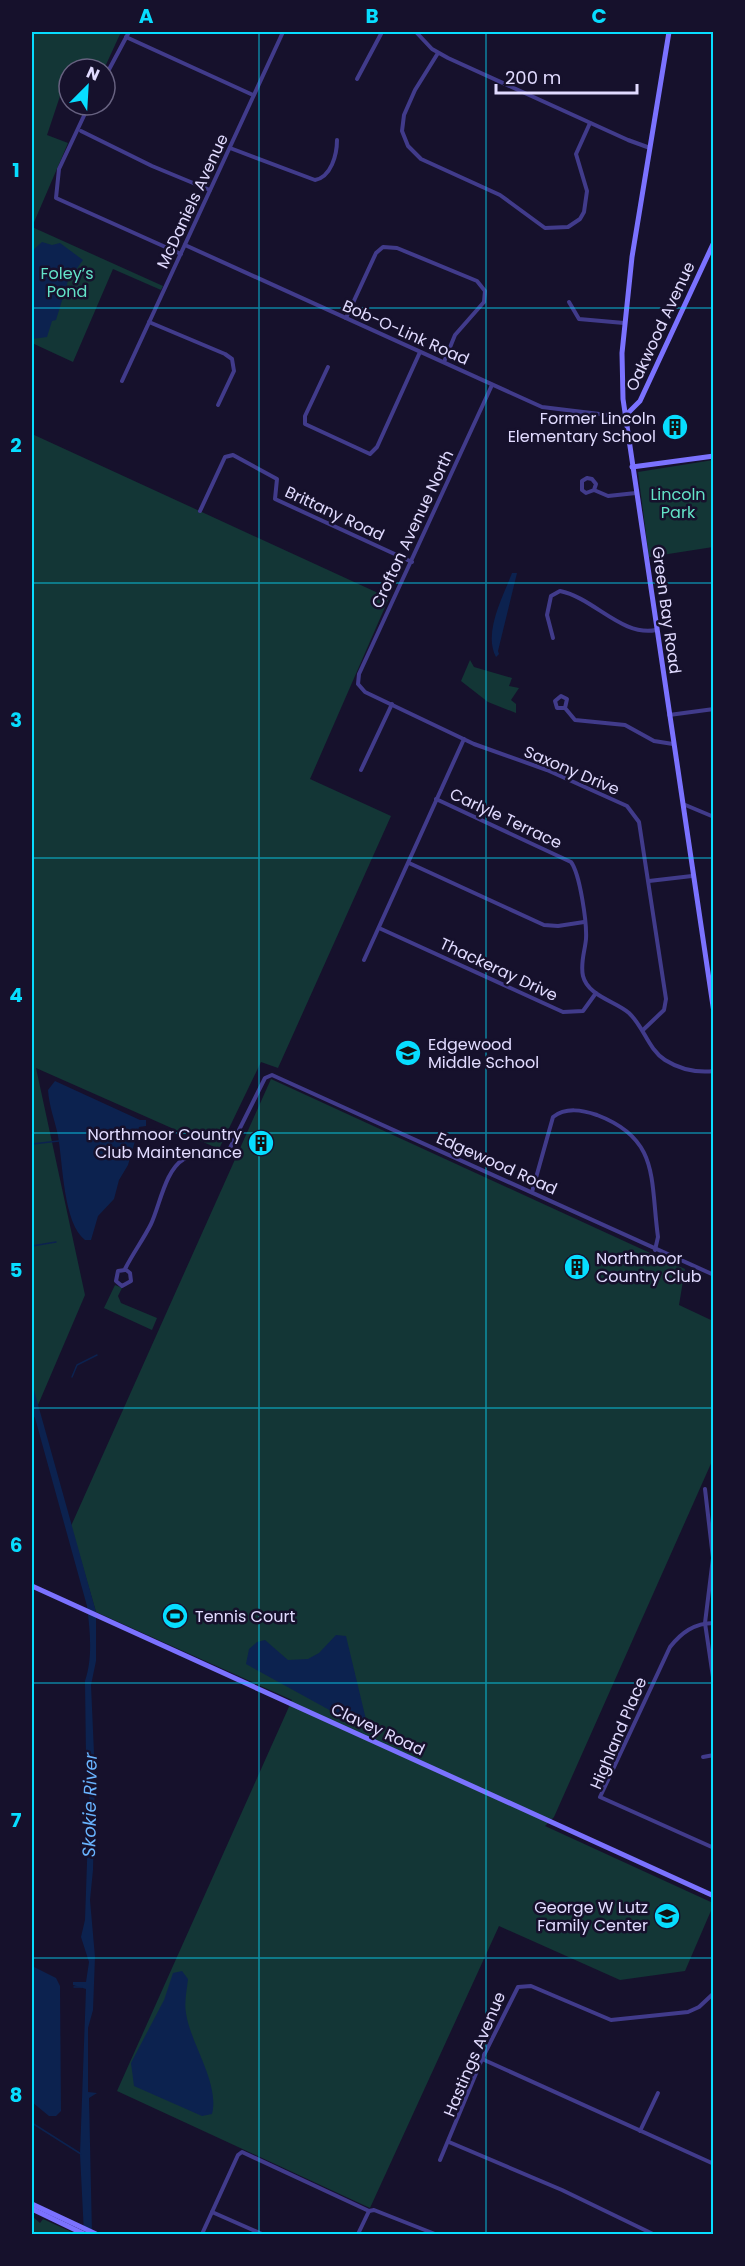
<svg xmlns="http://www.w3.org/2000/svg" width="745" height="2266" viewBox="0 0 745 2266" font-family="Poppins,sans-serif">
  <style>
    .green { fill: #133636 }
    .water { fill: #0c224f }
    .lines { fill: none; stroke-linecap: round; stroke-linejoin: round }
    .stream { stroke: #0c224f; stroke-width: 1.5 }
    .street { stroke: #413b8b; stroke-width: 4 }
    .secondary { stroke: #7b72ff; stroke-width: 5 }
    .grid { fill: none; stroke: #07ddff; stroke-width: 1.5; stroke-opacity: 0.55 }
    .labels { text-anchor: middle; stroke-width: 5; stroke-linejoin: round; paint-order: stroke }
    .street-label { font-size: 16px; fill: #e1dbff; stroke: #16112c }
    .park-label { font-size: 16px; fill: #63e3c8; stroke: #16112c }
    .poi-label { font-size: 16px; fill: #e1dbff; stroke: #16112c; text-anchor: end }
    .water-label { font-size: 18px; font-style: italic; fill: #69b4ff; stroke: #16112c }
    .neatline { fill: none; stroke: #07ddff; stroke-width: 2 }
    .grid-label { font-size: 20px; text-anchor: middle; font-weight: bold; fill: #07ddff }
  </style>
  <rect width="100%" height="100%" fill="#16112c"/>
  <g class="green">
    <path d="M32,32H121L104,69H69V85L64,84L47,135L68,143L32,227L163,286L161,290L113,269L73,362L32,343Z"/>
    <path d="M32,434L389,598L310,779L391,816L278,1068L261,1062L219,1149L36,1068L85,1295L32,1419Z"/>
    <path d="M713,460V547L649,557L638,472Z"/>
    <path d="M470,660L474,667L512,678L509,686L519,688L511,700L516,704V713L488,702L461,681Z"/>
    <path d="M271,1079L685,1269L679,1305L713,1321V1459L554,1817L545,1826L713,1903V1906L685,1971L620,1980L499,1926L370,2208L117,2091L292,1700L96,1612L71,1526Z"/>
    <path d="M115,1285L122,1288L118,1296L121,1303L157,1318L152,1330L104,1308Z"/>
    <path d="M33,2217L40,2223L43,2219L76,2234H32Z"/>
  </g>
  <g class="water">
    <path d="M42,242L52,245L60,243L83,260L68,281L56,320L52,321L47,337L32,339V251Z"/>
    <path d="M512,573H517L498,651L499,654L496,657C483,633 503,597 512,573Z"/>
    <path d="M55,1081L140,1120H146V1126L139,1127L128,1165L119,1180L114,1199L98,1216L91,1240H85C63,1223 63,1163 58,1136C55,1121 49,1106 48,1090Z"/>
    <path d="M32,1383L96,1612V1661L91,1685L95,1776L93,1870L90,1900L95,1957L93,2010L88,2028V2092L97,2093L89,2098L92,2234H84L80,2154L86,1989L73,1985V1982H86L89,1962L81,1937L85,1920L90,1777L86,1757L85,1681C93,1658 90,1630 87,1606L35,1418L32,1414Z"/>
    <path d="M336,1635L346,1636L368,1728L333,1712L246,1664L249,1649L257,1642L265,1640L288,1660L308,1659L319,1653Z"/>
    <path d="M32,1966L56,1978L60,1986L61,2111L56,2116H49L32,2102Z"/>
    <path d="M182,1971L188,1979C187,1990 184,2002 186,2013C190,2043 220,2083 212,2114L202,2116L134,2086L131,2063L164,2000L173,1973Z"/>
  </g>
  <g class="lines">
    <g class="stream">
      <path d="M32,1144L59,1141"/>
      <path d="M32,1246L56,1242"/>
      <path d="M72,1377L77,1365L97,1355"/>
      <path d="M74,1987H82"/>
      <path d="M32,2123L81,2154"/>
    </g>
    <g class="street">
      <path d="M416,32L432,49L448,58L628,140L650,148"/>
      <path d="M126,37L253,95"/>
      <path d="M438,53L415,90L404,115L402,131L408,146L421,159L500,195L545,228L568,227L580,219L584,212L587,191L576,154L590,123"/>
      <path d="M105,77L129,32"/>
      <path d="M357,79L382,32"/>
      <path d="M89,105L59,169L56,198L181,254"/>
      <path d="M81,131L152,166L210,190"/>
      <path d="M230,148L315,180C331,177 337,155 337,140"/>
      <path d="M185,245L542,407L624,417"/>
      <path d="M569,302L579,319L624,323"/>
      <path d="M346,318L376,253L383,247L397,248L477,281L485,291L484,302L455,335L444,362"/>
      <path d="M149,322L225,354L232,359L234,371L218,405"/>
      <path d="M328,367L305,416V424L370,454L377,447L420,352"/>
      <path d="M122,381L283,32"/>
      <path d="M492,385L359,674L358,684L365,692L474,744L547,770L627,806L639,822L666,999L664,1010L643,1030"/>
      <path d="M594,490L596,484L592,479L587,478L582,481V490L586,493L594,490L608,496L636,493"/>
      <path d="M200,511L225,457L233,455L277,479L275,499L412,562"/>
      <path d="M553,638L547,615L551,596L560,591C594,598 622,637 656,630"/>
      <path d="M565,708L567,699L561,696L555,701L557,708H565L575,720L625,725L654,741L673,744"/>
      <path d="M669,715L714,709"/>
      <path d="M361,770L392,704"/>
      <path d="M436,799L571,862C580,874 587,923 586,939C585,951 580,963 583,976C588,996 615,1001 629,1013C644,1027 648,1049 665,1060C681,1070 696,1073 714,1071"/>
      <path d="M683,804L714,817"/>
      <path d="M409,863L544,925L558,926L584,922"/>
      <path d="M649,881L692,876"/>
      <path d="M379,928L563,1012L583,1011L596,993"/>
      <path d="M364,960L464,739"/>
      <path d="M532,1192L553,1117C566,1107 582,1110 597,1115C660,1139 650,1179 658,1237L655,1250"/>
      <path d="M125,1270L118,1271L116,1281L122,1286L131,1281L130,1273L125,1269C133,1253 143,1240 151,1224C160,1205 165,1170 184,1159C198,1150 214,1161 228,1152L265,1078L272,1075L714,1275"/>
      <path d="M705,1489L713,1558L705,1623L714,1684"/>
      <path d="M714,1623C694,1623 681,1633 670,1647L600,1797L714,1848"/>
      <path d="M703,1757L714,1755"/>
      <path d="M482,2059L714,2164"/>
      <path d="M640,2131L658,2093"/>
      <path d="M449,2142L562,2190L653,2234"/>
      <path d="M440,2160L482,2059L518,1987L531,1986L611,2020L688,2012L699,2007L714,1993"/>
      <path d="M212,2212L262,2234"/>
      <path d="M202,2234L238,2155L242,2152L369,2211L374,2210L435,2234"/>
      <path d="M358,2234L369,2211"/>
    </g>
    <g class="secondary">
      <path d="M669,32L632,257L622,353L623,399L714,1013"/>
      <path d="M624,417L640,401L714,242"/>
      <path d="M632,467L714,456"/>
      <path d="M32,1586L714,1896"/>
      <path d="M32,2204L96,2234"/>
      <path d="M32,2209L84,2234"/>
    </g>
  </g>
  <path class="grid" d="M259,32V2234M486,32V2234M32,308H714M32,583H714M32,858H714M32,1133H714M32,1408H714M32,1683H714M32,1958H714"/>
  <defs>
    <g id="building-disc" transform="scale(1.35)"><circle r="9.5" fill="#07ddff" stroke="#16112c"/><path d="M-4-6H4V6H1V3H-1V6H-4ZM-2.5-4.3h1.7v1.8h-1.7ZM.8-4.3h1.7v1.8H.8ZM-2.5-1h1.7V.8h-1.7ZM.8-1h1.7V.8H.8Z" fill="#111"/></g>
    <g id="school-disc" transform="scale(1.35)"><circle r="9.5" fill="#07ddff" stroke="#16112c"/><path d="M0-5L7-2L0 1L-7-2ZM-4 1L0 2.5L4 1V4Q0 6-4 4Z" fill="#111"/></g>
    <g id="stadium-disc" transform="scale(1.35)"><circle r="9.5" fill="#07ddff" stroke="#16112c"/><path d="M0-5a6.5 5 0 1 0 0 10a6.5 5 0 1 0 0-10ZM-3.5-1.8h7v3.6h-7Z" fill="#111"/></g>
  </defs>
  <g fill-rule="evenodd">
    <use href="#building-disc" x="675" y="427"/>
    <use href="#school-disc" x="408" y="1053"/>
    <use href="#building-disc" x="261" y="1143"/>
    <use href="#building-disc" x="577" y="1267"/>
    <use href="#stadium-disc" x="175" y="1616"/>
    <use href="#school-disc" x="667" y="1916"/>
  </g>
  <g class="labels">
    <g class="street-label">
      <text transform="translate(192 201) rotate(-65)" y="6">McDaniels Avenue</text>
      <text transform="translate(660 326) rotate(-65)" y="6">Oakwood Avenue</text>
      <text transform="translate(406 332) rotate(24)" y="6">Bob-O-Link Road</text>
      <text transform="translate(335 513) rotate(25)" y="6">Brittany Road</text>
      <text transform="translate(412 529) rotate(-65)" y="6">Crofton Avenue North</text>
      <text transform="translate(667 610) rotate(82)" y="6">Green Bay Road</text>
      <text transform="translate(572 770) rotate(23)" y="6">Saxony Drive</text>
      <text transform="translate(506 818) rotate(25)" y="6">Carlyle Terrace</text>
      <text transform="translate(499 969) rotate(25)" y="6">Thackeray Drive</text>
      <text transform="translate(497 1163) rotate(24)" y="6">Edgewood Road</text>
      <text transform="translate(378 1729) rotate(25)" y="6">Clavey Road</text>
      <text transform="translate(618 1733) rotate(-67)" y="6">Highland Place</text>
      <text transform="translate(474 2054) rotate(-67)" y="6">Hastings Avenue</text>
    </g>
    <g class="park-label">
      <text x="67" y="279">Foley’s<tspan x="67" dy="18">Pond</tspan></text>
      <text x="678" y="500">Lincoln<tspan x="678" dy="18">Park</tspan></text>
    </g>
    <g class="poi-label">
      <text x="656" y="424">Former Lincoln<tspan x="656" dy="18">Elementary School</tspan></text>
      <text x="428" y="1050" text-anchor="start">Edgewood<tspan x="428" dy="18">Middle School</tspan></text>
      <text x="242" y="1140">Northmoor Country<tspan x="242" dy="18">Club Maintenance</tspan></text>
      <text x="596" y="1264" text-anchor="start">Northmoor<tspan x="596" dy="18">Country Club</tspan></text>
      <text x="195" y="1622" text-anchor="start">Tennis Court</text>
      <text x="648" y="1913">George W Lutz<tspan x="648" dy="18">Family Center</tspan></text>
    </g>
    <g class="water-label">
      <text transform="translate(90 1805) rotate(-89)" y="6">Skokie River</text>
    </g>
  </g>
  <rect width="745" height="2266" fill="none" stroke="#16112c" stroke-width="66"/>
  <g transform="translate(87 87) rotate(24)"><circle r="28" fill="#16112c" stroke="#676280" stroke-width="1.5"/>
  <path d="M0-4.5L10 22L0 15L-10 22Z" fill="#07ddff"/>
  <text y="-9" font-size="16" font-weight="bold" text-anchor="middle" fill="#e1dbff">N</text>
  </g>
  <path d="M496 84v9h141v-9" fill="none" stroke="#e1dbff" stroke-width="3"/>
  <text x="505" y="84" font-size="18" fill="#e1dbff" stroke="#16112c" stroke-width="4.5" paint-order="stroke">200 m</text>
  <rect x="33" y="33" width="679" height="2200" class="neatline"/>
  <g class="grid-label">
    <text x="146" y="23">A</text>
    <text x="372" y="23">B</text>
    <text x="599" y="23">C</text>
    <text x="16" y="177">1</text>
    <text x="16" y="452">2</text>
    <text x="16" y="727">3</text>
    <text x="16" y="1002">4</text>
    <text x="16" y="1277">5</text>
    <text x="16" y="1552">6</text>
    <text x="16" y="1827">7</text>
    <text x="16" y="2102">8</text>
  </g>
</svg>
